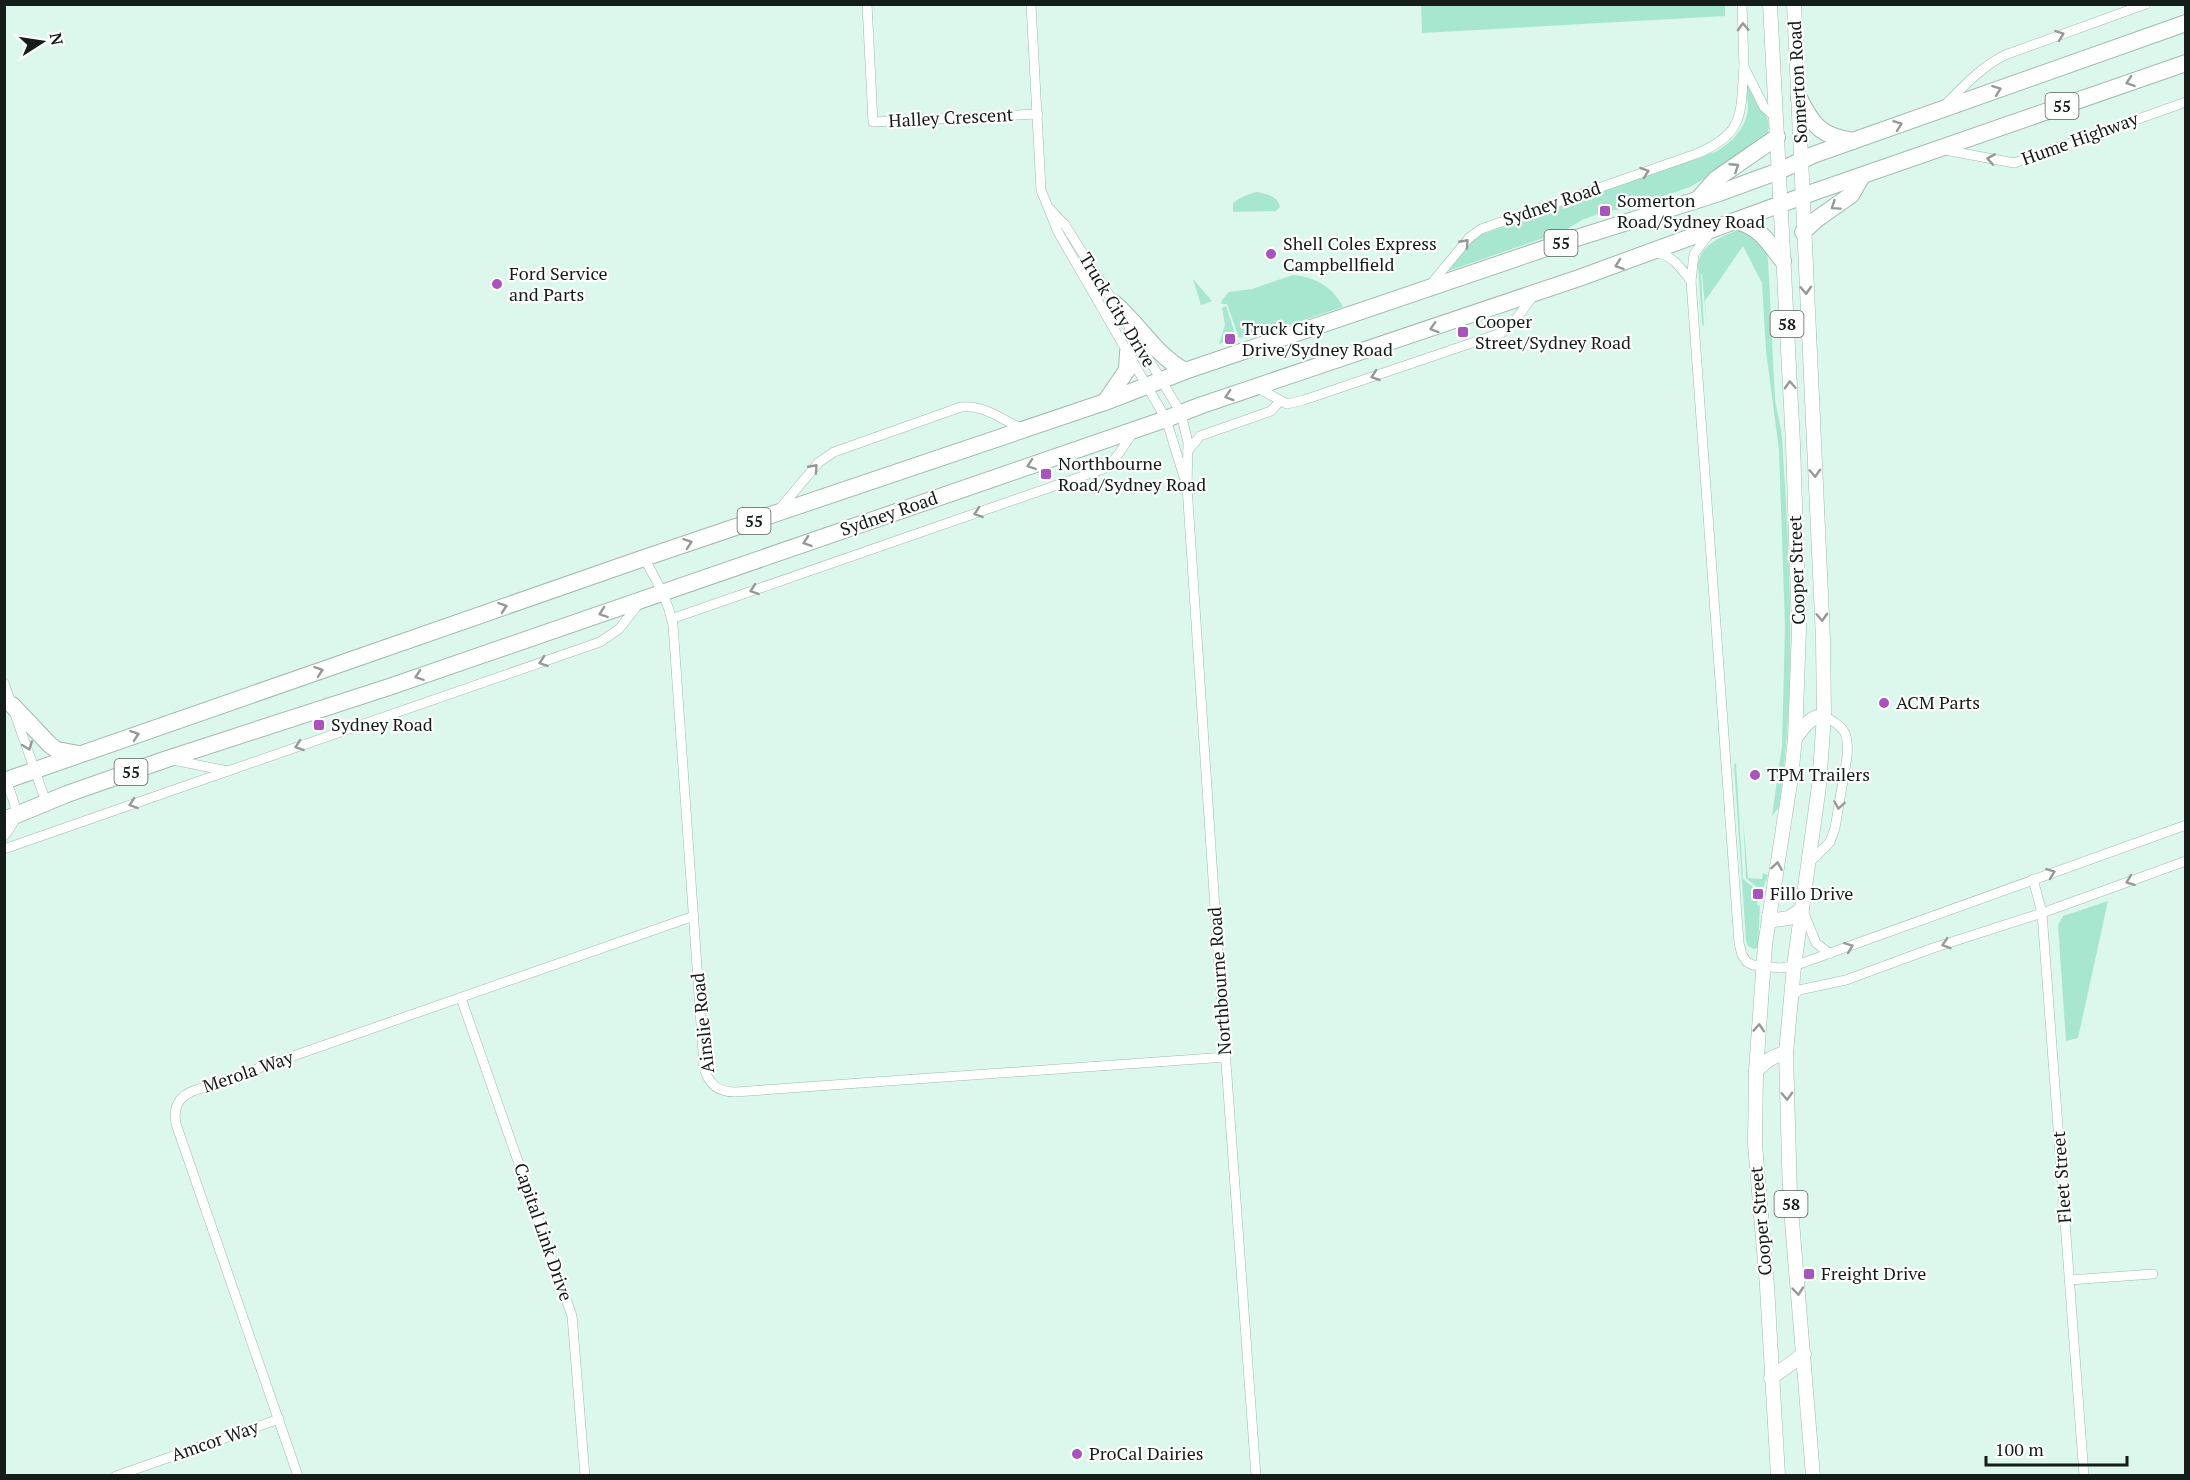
<svg xmlns="http://www.w3.org/2000/svg" width="2190" height="1480" viewBox="0 0 2190 1480" font-family="'PT Serif',serif">
  <style>
    .green { fill: #a7e7cf }
    .lines { fill: none; stroke-linecap: round; stroke-linejoin: round }
    .street-casing { stroke: #a0bab0; stroke-width: 10 }
    .primary-casing { stroke: #a0bab0; stroke-width: 15 }
    .highway-casing { stroke: #a0bab0; stroke-width: 18 }
    .street { stroke: #fff; stroke-width: 9 }
    .primary { stroke: #fff; stroke-width: 14 }
    .highway { stroke: #fff; stroke-width: 16 }
    .oneway { stroke: #959998 }
    .poi-dot { fill: #aa52bf; stroke: #fff; stroke-width: 2 }
    .labels { text-anchor: middle; stroke-width: 4.5; stroke-linejoin: round; paint-order: stroke }
    .shield { fill: #fff; stroke: #5a615f; stroke-width: 1.5 }
    .shield-label { font-size: 16px; font-weight: bold; fill: #141d1a }
    .street-label { font-size: 18px; fill: #141d1a; stroke: #fff }
    .poi-label { font-size: 18px; fill: #141d1a; stroke: #fff; text-anchor: start }
  </style>
  <rect width="100%" height="100%" fill="#dcf7ec"/>
  <g class="green">
    <path d="M1435,4H1725V16L1422,33L1421,5Z"/>
    <path d="M1746,83L1767,117L1769,126L1767,136L1745,155L1690,187L1630,208L1606,211L1582,220L1564,231L1448,271L1473,239L1483,234L1717,151C1732,142 1747,127 1748,108C1748,100 1746,92 1746,83Z"/>
    <path d="M1257,192C1267,194 1278,196 1280,207L1276,211L1233,212V203C1240,197 1248,194 1257,192Z"/>
    <path d="M1743,228L1767,251L1768,261C1771,306 1772,352 1775,397C1776,411 1781,424 1782,438C1790,561 1797,684 1779,807L1772,816L1782,746L1785,626L1779,450L1766,351L1762,283L1743,246L1705,301L1707,328L1702,274H1701L1704,326L1702,324L1698,265C1700,243 1726,235 1743,228Z"/>
    <path d="M1293,275C1315,277 1333,287 1343,307L1259,335L1239,338L1227,304H1221L1222,300L1229,292L1252,289Z"/>
    <path d="M1193,279L1212,301L1201,305Z"/>
    <path d="M1226,306L1235,334L1225,337L1226,342L1219,344L1225,325L1222,308Z"/>
    <path d="M1736,763L1743,879L1759,892L1757,905L1760,906L1758,947L1754,949L1748,946L1746,940L1734,765Z"/>
    <path d="M1743,817L1748,878L1762,879L1763,873L1768,875L1762,891L1746,878Z"/>
    <path d="M2108,901L2078,1038L2066,1041L2058,925L2063,916Z"/>
  </g>
  <g class="lines">
    <g class="street-casing">
      <g id="street">
        <path d="M867,4L873,122L1038,114"/>
        <path d="M1031,4L1041,190L1058,232L1166,419L1184,477"/>
        <path d="M1742,4L1744,67L1764,107L1776,118"/>
        <path d="M1945,105C1964,86 1981,67 2005,55L2146,4"/>
        <path d="M1945,150L2014,163L2186,102"/>
        <path d="M1050,209L1065,225L1116,306"/>
        <path d="M1709,234L1694,254L1691,281L1739,943L1742,955L1747,962L1753,965L1780,968L1794,966L2186,825"/>
        <path d="M1656,252C1673,256 1681,268 1691,281"/>
        <path d="M1431,284L1469,238L1481,229L1696,154C1746,133 1740,114 1744,67"/>
        <path d="M1128,325L1181,413L1188,443L1187,486L1217,939L1256,1476"/>
        <path d="M1256,387L1287,404L1304,400L1501,333L1514,322L1533,296"/>
        <path d="M1188,451L1200,436L1271,411L1280,401"/>
        <path d="M778,511L819,462L834,452L961,407C983,404 1003,420 1022,429"/>
        <path d="M644,558C656,580 668,600 673,625L704,1067C708,1084 718,1092 735,1092L1226,1057"/>
        <path d="M671,619L1103,469L1115,459L1132,434"/>
        <path d="M4,683L46,802"/>
        <path d="M173,760L228,771L600,642L619,629L641,601"/>
        <path d="M4,836C24,813 14,804 5,778"/>
        <path d="M4,849L228,771"/>
        <path d="M1809,863L1830,842L1835,828L1847,757C1849,733 1845,727 1824,716"/>
        <path d="M2033,879L2042,913L2084,1476"/>
        <path d="M1803,911L1816,943L1830,954"/>
        <path d="M461,998L572,1316L585,1476"/>
        <path d="M1791,998L1799,990L1846,980L1933,948L2042,913L2186,861"/>
        <path d="M2069,1280L2153,1274"/>
        <path d="M116,1476L279,1419"/>
        <path d="M298,1476L176,1124C173,1108 178,1097 193,1091L694,916"/>
      </g>
    </g>
    <g class="primary-casing">
      <g id="primary">
        <path d="M1770,4L1793,444L1799,629L1795,738L1791,777L1765,945L1756,1071L1755,1144L1767,1286L1778,1476"/>
        <path d="M1794,4L1823,639L1824,716L1819,786L1794,966L1786,1053L1790,1197L1813,1476"/>
        <path d="M1795,738C1803,728 1810,716 1824,716"/>
        <path d="M1769,916L1774,920L1789,918L1802,909"/>
        <path d="M1756,1071C1766,1061 1772,1056 1786,1053"/>
        <path d="M1771,1378L1804,1354"/>
      </g>
    </g>
    <g class="highway-casing">
      <g id="highway">
        <path d="M1799,98C1813,126 1821,136 1853,141"/>
        <path d="M1699,198L1716,179L1777,137"/>
        <path d="M1737,221C1762,229 1767,241 1783,261"/>
        <path d="M1803,232L1817,219L1851,195L1862,176"/>
        <path d="M1114,303C1140,325 1155,355 1185,371"/>
        <path d="M1105,402L1127,370L1128,352"/>
        <path d="M12,705L50,745L57,750L79,754"/>
        <path d="M4,781L644,558L1105,402L1185,371L1564,242L1719,193L1779,171L1813,155L2186,23"/>
        <path d="M4,820L67,794L167,759L389,687L1166,419L1202,405L1579,278L1814,192L2186,63"/>
      </g>
    </g>
    <use href="#street" class="street"/>
    <use href="#primary" class="primary"/>
    <use href="#highway" class="highway"/>
  </g>
  <defs><path id="oneway-chevron" d="M-2-3.5L2.5 0L-2 3.5" fill="none" stroke-width="1.6" stroke-linecap="round" stroke-linejoin="round" transform="scale(1.5)"/></defs>
  <g class="oneway">
    <use href="#oneway-chevron" transform="translate(1743 27) rotate(-92)"/>
    <use href="#oneway-chevron" transform="translate(2060 35) rotate(-20)"/>
    <use href="#oneway-chevron" transform="translate(2130 82) rotate(161)"/>
    <use href="#oneway-chevron" transform="translate(1997 90) rotate(-20)"/>
    <use href="#oneway-chevron" transform="translate(1898 125) rotate(-20)"/>
    <use href="#oneway-chevron" transform="translate(1991 159) rotate(-170)"/>
    <use href="#oneway-chevron" transform="translate(1735 167) rotate(-33)"/>
    <use href="#oneway-chevron" transform="translate(1645 172) rotate(-19)"/>
    <use href="#oneway-chevron" transform="translate(1835 206) rotate(146)"/>
    <use href="#oneway-chevron" transform="translate(1465 243) rotate(-48)"/>
    <use href="#oneway-chevron" transform="translate(1619 265) rotate(161)"/>
    <use href="#oneway-chevron" transform="translate(1806 290) rotate(87)"/>
    <use href="#oneway-chevron" transform="translate(1434 328) rotate(162)"/>
    <use href="#oneway-chevron" transform="translate(1375 376) rotate(161)"/>
    <use href="#oneway-chevron" transform="translate(1790 385) rotate(-93)"/>
    <use href="#oneway-chevron" transform="translate(1229 396) rotate(162)"/>
    <use href="#oneway-chevron" transform="translate(1031 465) rotate(161)"/>
    <use href="#oneway-chevron" transform="translate(814 468) rotate(-48)"/>
    <use href="#oneway-chevron" transform="translate(1815 473) rotate(87)"/>
    <use href="#oneway-chevron" transform="translate(978 513) rotate(161)"/>
    <use href="#oneway-chevron" transform="translate(807 542) rotate(161)"/>
    <use href="#oneway-chevron" transform="translate(688 543) rotate(-19)"/>
    <use href="#oneway-chevron" transform="translate(754 590) rotate(161)"/>
    <use href="#oneway-chevron" transform="translate(503 607) rotate(-19)"/>
    <use href="#oneway-chevron" transform="translate(603 613) rotate(161)"/>
    <use href="#oneway-chevron" transform="translate(1822 617) rotate(87)"/>
    <use href="#oneway-chevron" transform="translate(543 662) rotate(161)"/>
    <use href="#oneway-chevron" transform="translate(319 671) rotate(-19)"/>
    <use href="#oneway-chevron" transform="translate(419 676) rotate(161)"/>
    <use href="#oneway-chevron" transform="translate(135 735) rotate(-19)"/>
    <use href="#oneway-chevron" transform="translate(28 746) rotate(70)"/>
    <use href="#oneway-chevron" transform="translate(299 746) rotate(161)"/>
    <use href="#oneway-chevron" transform="translate(133 804) rotate(161)"/>
    <use href="#oneway-chevron" transform="translate(1839 805) rotate(99)"/>
    <use href="#oneway-chevron" transform="translate(1777 866) rotate(-81)"/>
    <use href="#oneway-chevron" transform="translate(2051 873) rotate(-20)"/>
    <use href="#oneway-chevron" transform="translate(2130 881) rotate(160)"/>
    <use href="#oneway-chevron" transform="translate(1946 944) rotate(162)"/>
    <use href="#oneway-chevron" transform="translate(1849 947) rotate(-21)"/>
    <use href="#oneway-chevron" transform="translate(1759 1028) rotate(-86)"/>
    <use href="#oneway-chevron" transform="translate(1787 1096) rotate(88)"/>
    <use href="#oneway-chevron" transform="translate(1798 1291) rotate(85)"/>
  </g>
  <g class="poi-dot">
    <rect x="1599" y="205" width="12" height="12" rx="3"/>
    <circle cx="1271" cy="254" r="6"/>
    <circle cx="497" cy="284" r="6"/>
    <rect x="1457" y="326" width="12" height="12" rx="3"/>
    <rect x="1224" y="333" width="12" height="12" rx="3"/>
    <rect x="1040" y="468" width="12" height="12" rx="3"/>
    <circle cx="1884" cy="703" r="6"/>
    <rect x="313" y="719" width="12" height="12" rx="3"/>
    <circle cx="1755" cy="775" r="6"/>
    <rect x="1752" y="888" width="12" height="12" rx="3"/>
    <rect x="1803" y="1268" width="12" height="12" rx="3"/>
    <circle cx="1077" cy="1454" r="6"/>
  </g>
  <g class="labels">
    <g class="shield">
      <rect x="2045.5" y="93" width="33" height="26" rx="4.5"/>
      <rect x="1544.5" y="230" width="33" height="26" rx="4.5"/>
      <rect x="1770.5" y="311" width="33" height="26" rx="4.5"/>
      <rect x="737.5" y="508" width="33" height="26" rx="4.5"/>
      <rect x="114.5" y="759" width="33" height="26" rx="4.5"/>
      <rect x="1774.5" y="1191" width="33" height="26" rx="4.5"/>
    </g>
    <g class="shield-label">
      <text x="2062" y="112">55</text>
      <text x="1561" y="249">55</text>
      <text x="1787" y="330">58</text>
      <text x="754" y="527">55</text>
      <text x="131" y="778">55</text>
      <text x="1791" y="1210">58</text>
    </g>
    <g class="street-label">
      <text transform="translate(1798 82) rotate(-93)" y="6">Somerton Road</text>
      <text transform="translate(951 118) rotate(-3)" y="6">Halley Crescent</text>
      <text transform="translate(2080 139) rotate(-20)" y="6">Hume Highway</text>
      <text transform="translate(1552 204) rotate(-19)" y="6">Sydney Road</text>
      <text transform="translate(1117 310) rotate(59)" y="6">Truck City Drive</text>
      <text transform="translate(889 514) rotate(-19)" y="6">Sydney Road</text>
      <text transform="translate(1797 570) rotate(-92)" y="6">Cooper Street</text>
      <text transform="translate(1220 981) rotate(-94)" y="6">Northbourne Road</text>
      <text transform="translate(703 1023) rotate(-96)" y="6">Ainslie Road</text>
      <text transform="translate(248 1072) rotate(-19)" y="6">Merola Way</text>
      <text transform="translate(2062 1177) rotate(-94)" y="6">Fleet Street</text>
      <text transform="translate(1761 1221) rotate(-95)" y="6">Cooper Street</text>
      <text transform="translate(543 1232) rotate(71)" y="6">Capital Link Drive</text>
      <text transform="translate(215 1441) rotate(-19)" y="6">Amcor Way</text>
    </g>
    <g class="poi-label">
      <text x="1617" y="207">Somerton<tspan x="1617" dy="21">Road/Sydney Road</tspan></text>
      <text x="1283" y="250">Shell Coles Express<tspan x="1283" dy="21">Campbellfield</tspan></text>
      <text x="509" y="280">Ford Service<tspan x="509" dy="21">and Parts</tspan></text>
      <text x="1475" y="328">Cooper<tspan x="1475" dy="21">Street/Sydney Road</tspan></text>
      <text x="1242" y="335">Truck City<tspan x="1242" dy="21">Drive/Sydney Road</tspan></text>
      <text x="1058" y="470">Northbourne<tspan x="1058" dy="21">Road/Sydney Road</tspan></text>
      <text x="1896" y="709">ACM Parts</text>
      <text x="331" y="731">Sydney Road</text>
      <text x="1767" y="781">TPM Trailers</text>
      <text x="1770" y="900">Fillo Drive</text>
      <text x="1821" y="1280">Freight Drive</text>
      <text x="1089" y="1460">ProCal Dairies</text>
    </g>
  </g>
  <rect width="2190" height="1480" fill="none" stroke="#141d1a" stroke-width="12"/>
  <g transform="translate(42 42) rotate(78)" stroke="#ffffff" stroke-width="4.5" paint-order="stroke">
  <path d="M0-4.5L10 22L0 15L-10 22Z" fill="#141d1a"/>
  <text y="-9" font-size="16" font-weight="bold" text-anchor="middle" fill="#141d1a">N</text>
  </g>
  <path d="M1986 1456v9h141v-9" fill="none" stroke="#141d1a" stroke-width="3"/>
  <text x="1995" y="1456" font-size="18" fill="#141d1a" stroke="#ffffff" stroke-width="4.5" paint-order="stroke">100 m</text>
</svg>
